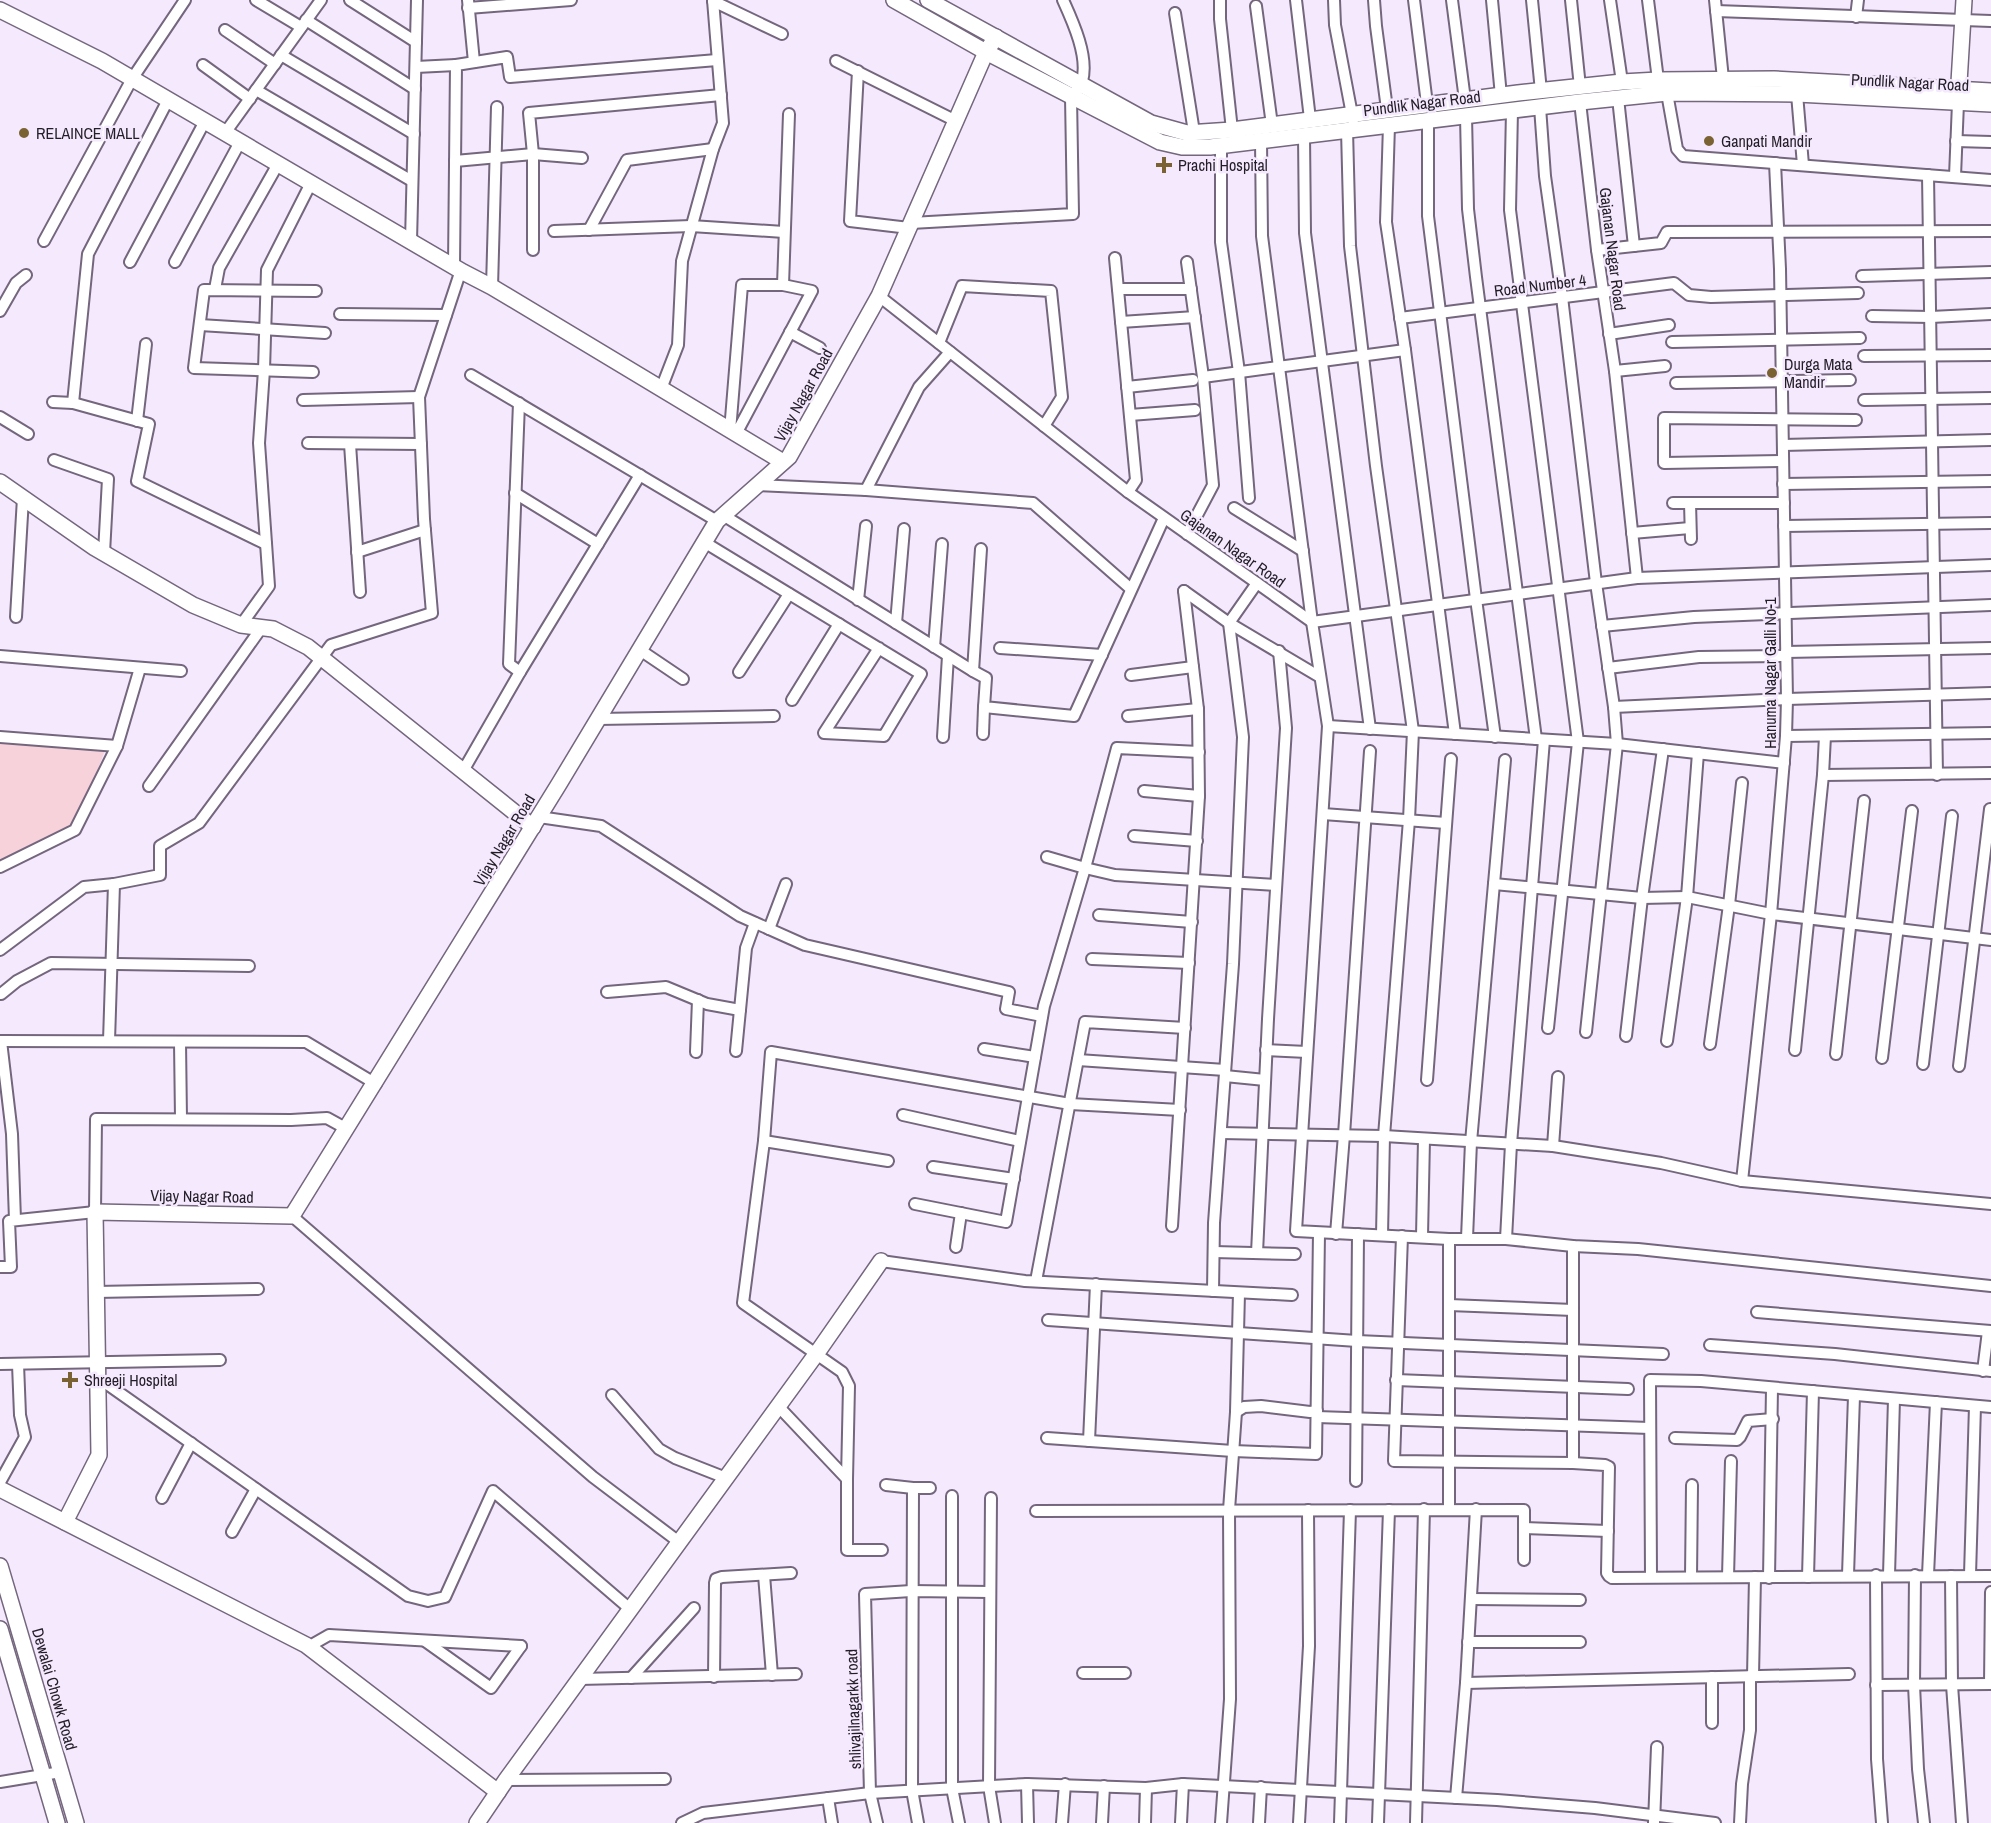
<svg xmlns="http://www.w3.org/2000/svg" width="1991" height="1823" viewBox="0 0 1991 1823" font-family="'Archivo Narrow',sans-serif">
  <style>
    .green { fill: #f7d2da }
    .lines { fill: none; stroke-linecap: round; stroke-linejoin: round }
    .street-casing { stroke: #73667d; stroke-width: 14 }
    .secondary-casing { stroke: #73667d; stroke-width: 18 }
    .street { stroke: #fff; stroke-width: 10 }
    .secondary { stroke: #fff; stroke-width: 15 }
    .poi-dot { fill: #7b6233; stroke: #f5e9fe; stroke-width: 2 }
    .labels { text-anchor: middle; stroke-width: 5; stroke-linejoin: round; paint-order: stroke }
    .street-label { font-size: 16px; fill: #221d26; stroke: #f5e9fe }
    .poi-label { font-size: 16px; fill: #221d26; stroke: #f5e9fe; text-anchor: start }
  </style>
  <rect width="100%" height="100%" fill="#f5e9fe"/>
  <path class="green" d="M0,737L107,745L75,830L0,867Z"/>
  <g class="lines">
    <g class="street-casing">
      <g id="street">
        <path d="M256,0L301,27"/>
        <path d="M350,0L416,42"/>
        <path d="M468,0L474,62"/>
        <path d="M1220,0V19L1232,130"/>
        <path d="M1296,0L1310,119"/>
        <path d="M1334,0L1335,25L1353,120"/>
        <path d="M1374,0L1376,26L1387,109"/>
        <path d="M1414,0L1427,104"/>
        <path d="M1452,0L1465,100"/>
        <path d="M1492,0L1501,96"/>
        <path d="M1532,0L1541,91"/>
        <path d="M1571,0L1580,87"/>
        <path d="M1610,0L1622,82"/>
        <path d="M1648,0L1658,80L1667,93L1677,149L1683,156L1991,180"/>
        <path d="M1715,0L1723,79"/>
        <path d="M713,1L782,34"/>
        <path d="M1256,6L1272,125"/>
        <path d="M468,8L571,0"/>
        <path d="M1716,11L1991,21"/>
        <path d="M1175,13L1194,132"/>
        <path d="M1856,17L1858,0"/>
        <path d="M306,20L415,89"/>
        <path d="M225,30L275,64"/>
        <path d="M281,55L414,134"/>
        <path d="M836,61L956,121"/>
        <path d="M203,65L250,99"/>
        <path d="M416,67L456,65"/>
        <path d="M858,71L850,221L909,228"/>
        <path d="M256,90L412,181"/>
        <path d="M1797,94L1803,165"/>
        <path d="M1618,98L1634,246"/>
        <path d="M1580,102L1597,250L1615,371L1637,578"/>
        <path d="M1540,107L1545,176L1562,297L1596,583L1614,707L1617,744L1586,1032"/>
        <path d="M1512,110L1510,210L1578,742L1548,1028"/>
        <path d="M1466,116L1468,209L1476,277L1536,739"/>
        <path d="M1428,120V216L1476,599L1495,737"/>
        <path d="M1389,125L1386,222L1405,350L1455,734"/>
        <path d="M1347,130L1350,246L1376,466L1413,731L1409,820L1384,1136L1382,1235"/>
        <path d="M225,133L321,0"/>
        <path d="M1304,135L1305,233L1370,729"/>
        <path d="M1261,140L1262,236L1312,622L1328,726L1296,1231L1449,1239H1506L1573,1246L1638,1249L1991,1286"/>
        <path d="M1956,141L1991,142"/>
        <path d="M1221,145V242L1239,372L1249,498"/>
        <path d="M455,161L533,154L582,158"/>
        <path d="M1928,175L1937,775"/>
        <path d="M1955,176L1958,103"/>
        <path d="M911,223L1073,214L1071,97C1075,92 1080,87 1082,81C1089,57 1073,22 1063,0"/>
        <path d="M589,230L627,160L713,149"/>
        <path d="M554,231L691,226L784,232"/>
        <path d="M44,241L132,79L185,0"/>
        <path d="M411,241L417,0"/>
        <path d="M533,250V154L529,113L721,95"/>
        <path d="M1597,250L1661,243L1667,232L1991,231"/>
        <path d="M1115,258L1136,480L1128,492"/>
        <path d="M130,262L205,121"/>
        <path d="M175,262L240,142"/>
        <path d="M1187,262L1203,377L1213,485L1187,534"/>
        <path d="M454,266L456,65L507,57L510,77L717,60"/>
        <path d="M1862,276L1991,272"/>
        <path d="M783,285L789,114"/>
        <path d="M492,287L497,107"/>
        <path d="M215,289L219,268L278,164"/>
        <path d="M1118,289H1191"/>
        <path d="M879,296L1128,492L1312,622L1637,578L1991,565"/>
        <path d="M0,311L16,283L26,275"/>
        <path d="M340,314L446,315"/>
        <path d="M1872,316L1931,317L1991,314"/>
        <path d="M1400,318L1674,283L1689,295L1711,297L1858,293"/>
        <path d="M1121,322L1195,317"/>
        <path d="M200,325L325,333"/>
        <path d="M790,332L820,348"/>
        <path d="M1609,334L1669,325"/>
        <path d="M1672,342L1860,338"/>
        <path d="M939,343L962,286L1051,291L1062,397L1044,426"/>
        <path d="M1864,356L1991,355"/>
        <path d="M1615,371L1665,366"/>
        <path d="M313,372L194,368L204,290L316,291"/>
        <path d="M471,375L717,521"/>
        <path d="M1203,377L1405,350"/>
        <path d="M1676,383L1850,380"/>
        <path d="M1127,387L1193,380"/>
        <path d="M661,389L678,345L682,261L713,149L723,123L713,0"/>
        <path d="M303,400L419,397"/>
        <path d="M1864,400L1991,398"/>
        <path d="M53,402L73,403L149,424L137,481L266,544"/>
        <path d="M73,403L88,254L168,100"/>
        <path d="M519,403L509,664L520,672"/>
        <path d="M1130,415L1195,410"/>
        <path d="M0,417L28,434"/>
        <path d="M137,421L146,344"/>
        <path d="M730,431L742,285H783L812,291L736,434"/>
        <path d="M308,443L421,444"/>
        <path d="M350,444L360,592"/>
        <path d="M1783,445L1991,440"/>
        <path d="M54,460L108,479L104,553"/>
        <path d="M1783,461L1664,463V418L1856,420"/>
        <path d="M1783,484L1991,481"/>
        <path d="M758,485L866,490L1033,503L1131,589"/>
        <path d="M866,490L919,387L950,352"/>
        <path d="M515,493L598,544"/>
        <path d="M1673,503H1784"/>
        <path d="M1690,503L1691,539"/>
        <path d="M1234,508L1303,551"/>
        <path d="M723,515L973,671L986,678L984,707L1074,716L1164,518"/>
        <path d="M1784,526L1991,523"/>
        <path d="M1632,533L1690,528"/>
        <path d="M704,542L921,674L884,736L824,733L879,648"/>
        <path d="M357,552L425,530"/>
        <path d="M1184,591L1229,623L1320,677"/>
        <path d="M858,600L866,526"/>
        <path d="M16,617L23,498"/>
        <path d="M896,623L904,529"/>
        <path d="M241,625L269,586L259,443L264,370L267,270L311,183"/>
        <path d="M1602,626L1694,617L1991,605"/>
        <path d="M934,647L942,544"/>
        <path d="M1000,648L1102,655"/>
        <path d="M640,650L683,679"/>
        <path d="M1786,652L1991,648"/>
        <path d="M0,656L181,671"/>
        <path d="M1608,668L1699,657L1786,656"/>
        <path d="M973,671L981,549"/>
        <path d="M739,672L789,594"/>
        <path d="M1131,675L1193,667"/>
        <path d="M792,700L839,624"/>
        <path d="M1614,707L1787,699L1991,693"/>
        <path d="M1128,716L1198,709"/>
        <path d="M598,719L774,716"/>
        <path d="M1328,726L1617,744L1784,763"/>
        <path d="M983,734L984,707"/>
        <path d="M1786,736L1991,733"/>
        <path d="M0,737L117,746"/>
        <path d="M943,737L948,656"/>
        <path d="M463,771L520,672L640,475"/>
        <path d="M1823,775L1991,773"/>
        <path d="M149,786L262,627"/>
        <path d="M1144,791L1199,796"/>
        <path d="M1323,814L1446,823"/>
        <path d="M539,817L601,826L740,916L805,945L1009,992L1006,1009L1042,1016"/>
        <path d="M1134,836L1197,841"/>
        <path d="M1047,857L1085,868L1115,875L1276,885"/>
        <path d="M0,867L75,830L117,746L140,668"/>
        <path d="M1494,884L1642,898L1687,897L1771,914L1991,940"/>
        <path d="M1099,915L1192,922"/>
        <path d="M769,929L786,884"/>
        <path d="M0,950L84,887L114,884"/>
        <path d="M1092,959L1189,963"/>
        <path d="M607,992L666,987L707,1004L740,1010"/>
        <path d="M1,994L17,981L51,963L249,966"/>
        <path d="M1626,1036L1642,898L1663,749"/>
        <path d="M0,1041L306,1042L376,1084"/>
        <path d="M1,1041L12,1134L15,1220"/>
        <path d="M109,1041L114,884L160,875V846L199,823L331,645L432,613L424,519L419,397L461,270"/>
        <path d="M1667,1041L1687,897L1698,753"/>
        <path d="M180,1042L181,1119"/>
        <path d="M1710,1044L1729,905L1742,783"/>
        <path d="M984,1049L1035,1057"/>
        <path d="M1266,1050L1307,1052"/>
        <path d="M1795,1050L1823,775L1825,736"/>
        <path d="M736,1051L746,948L755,923"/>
        <path d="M696,1052L698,1000"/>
        <path d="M1836,1054L1864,801"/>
        <path d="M1882,1058L1912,811"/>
        <path d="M1078,1060L1225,1070"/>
        <path d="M1923,1064L1952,816"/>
        <path d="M1959,1066L1990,809"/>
        <path d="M1225,1076L1265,1080"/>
        <path d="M1427,1080L1451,759"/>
        <path d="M903,1115L1020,1141"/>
        <path d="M1221,1133L1384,1136L1553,1146L1661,1163L1742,1181L1991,1204"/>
        <path d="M764,1141L771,1052L1070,1104L1180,1110"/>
        <path d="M1553,1146L1558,1077"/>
        <path d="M933,1167L1014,1179"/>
        <path d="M1742,1181L1771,914L1786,736L1787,699L1780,269L1775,163"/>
        <path d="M915,1204L1006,1222L1044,1006L1085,868L1117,748L1199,752"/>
        <path d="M292,1216L593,1477L679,1542"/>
        <path d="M1172,1226L1199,796L1198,709L1184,591"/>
        <path d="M1336,1234L1344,1135L1370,751"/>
        <path d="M1402,1236L1394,1461L1573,1463L1605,1465L1609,1467L1607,1573L1609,1576L1612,1578L1991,1576"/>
        <path d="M1422,1236L1424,1139"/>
        <path d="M1467,1238L1471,1142L1505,760"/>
        <path d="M1506,1239L1511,1144L1544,740"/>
        <path d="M1573,1246V1463"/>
        <path d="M956,1247L961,1213"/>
        <path d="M1214,1252L1295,1254"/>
        <path d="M1257,1253L1268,1019L1286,728L1279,651"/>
        <path d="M881,1261L1025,1281L1292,1295"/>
        <path d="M0,1267H11L9,1221L95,1212L96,1119L291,1120L327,1118L347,1129"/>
        <path d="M1036,1281L1085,1022L1185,1028"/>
        <path d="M1213,1291L1214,1223L1233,964L1243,737L1229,623L1257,583"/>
        <path d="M96,1292L258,1289"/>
        <path d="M1449,1305L1573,1310"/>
        <path d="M1757,1312L1991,1331"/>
        <path d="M1048,1320L1357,1341L1663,1354"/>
        <path d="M1710,1345L1835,1354L1991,1371"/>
        <path d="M0,1364L220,1360"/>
        <path d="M1983,1371L1988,1331"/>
        <path d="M97,1377L408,1596L428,1601L445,1597L493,1491L630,1609"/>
        <path d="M1396,1380L1628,1389"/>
        <path d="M612,1395L659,1449L675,1458L726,1478"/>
        <path d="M778,1406L847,1479"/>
        <path d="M1236,1412L1244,1407L1261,1406L1310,1412L1317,1411"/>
        <path d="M1317,1417L1650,1428"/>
        <path d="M1047,1438L1233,1451L1316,1454L1319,1233"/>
        <path d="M1675,1438L1737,1440L1740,1437L1748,1421L1773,1419"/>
        <path d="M1089,1441L1096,1284"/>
        <path d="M1356,1481L1358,1234"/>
        <path d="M0,1482L25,1437L20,1415L18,1364"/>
        <path d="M886,1485L913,1488"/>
        <path d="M952,1496V1788L959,1823"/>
        <path d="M162,1498L191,1443"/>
        <path d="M991,1498L989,1786L995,1823"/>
        <path d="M1449,1509V1239"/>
        <path d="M1036,1511L1524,1510V1560"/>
        <path d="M1524,1528L1608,1531"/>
        <path d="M232,1532L256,1489"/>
        <path d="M882,1550H847V1479L849,1386L842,1372L743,1303L764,1141L888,1161"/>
        <path d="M764,1575L772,1675"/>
        <path d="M1848,1575L1854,1396"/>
        <path d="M1876,1575L1877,1759L1882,1823"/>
        <path d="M1889,1575L1894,1399"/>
        <path d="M1915,1575L1914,1685L1918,1769L1924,1823"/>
        <path d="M1928,1575L1936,1402"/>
        <path d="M1970,1575L1975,1406"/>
        <path d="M1951,1576L1952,1685L1962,1823"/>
        <path d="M1651,1577L1650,1380L1701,1381L1991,1407"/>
        <path d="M1691,1577L1692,1485"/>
        <path d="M1728,1577L1731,1461"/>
        <path d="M1808,1577L1813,1391"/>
        <path d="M1769,1578L1772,1388"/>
        <path d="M1471,1599L1580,1600"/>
        <path d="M425,1641L491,1688L521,1646"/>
        <path d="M1468,1642H1580"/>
        <path d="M308,1647L329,1635L521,1646"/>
        <path d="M1083,1673H1125"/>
        <path d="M1753,1676L1755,1577"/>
        <path d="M714,1677L715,1583L716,1579L722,1577L791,1573"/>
        <path d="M631,1678L694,1608"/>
        <path d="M579,1679L796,1674"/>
        <path d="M1466,1683L1849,1674"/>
        <path d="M1990,1684L1991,1592"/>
        <path d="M1876,1685L1991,1684"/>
        <path d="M1712,1723V1677"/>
        <path d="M506,1780L665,1779"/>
        <path d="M0,1782L61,1772"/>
        <path d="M1027,1784L1028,1823"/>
        <path d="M828,1798L832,1823"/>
        <path d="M1456,1798L1466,1683L1476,1509"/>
        <path d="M682,1823L703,1813L870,1793L1027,1784L1146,1788L1183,1784L1497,1800L1595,1808L1715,1823"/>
        <path d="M877,1823L870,1793L865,1594L911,1591L990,1592"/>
        <path d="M918,1823L912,1790L913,1488H930"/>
        <path d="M1062,1823L1065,1784"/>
        <path d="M1102,1823L1104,1786"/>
        <path d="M1145,1823L1146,1788"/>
        <path d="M1181,1823L1183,1784"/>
        <path d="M1221,1823L1230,1699L1229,1510L1236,1412L1239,1293"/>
        <path d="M1259,1823L1261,1787"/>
        <path d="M1299,1823L1309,1646L1308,1510"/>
        <path d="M1340,1823L1350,1510"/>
        <path d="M1378,1823L1389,1510"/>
        <path d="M1416,1823L1424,1509"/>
        <path d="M1654,1823L1657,1747"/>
        <path d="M1740,1823L1742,1784L1750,1730V1676"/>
      </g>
    </g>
    <g class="secondary-casing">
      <g id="secondary">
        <path d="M894,0L986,52L1160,142L1182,147H1210L1580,102L1667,93L1797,94L1991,104"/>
        <path d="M928,0L1151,123L1187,133L1232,130L1518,93L1622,82L1658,80L1774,79L1991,91"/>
        <path d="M0,10L102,61L463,272L492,287L783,462"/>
        <path d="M1958,99L1964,0"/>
        <path d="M0,482L95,548L193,605L241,625L273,629L308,647L533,827"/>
        <path d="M0,1489L306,1645L498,1792"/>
        <path d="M65,1522L99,1455L95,1212L292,1216L559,784L717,521L789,457L879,296L986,52L996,37"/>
        <path d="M0,1566L76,1823"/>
        <path d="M0,1629L57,1823"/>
        <path d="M477,1823L506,1780L817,1353L881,1261"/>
      </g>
    </g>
    <use href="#street" class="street"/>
    <use href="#secondary" class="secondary"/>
  </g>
  <g class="poi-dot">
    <circle cx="24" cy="133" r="6"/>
    <circle cx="1709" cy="141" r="6"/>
    <path d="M1161 156h6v6h6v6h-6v6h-6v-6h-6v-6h6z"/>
    <circle cx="1772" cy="373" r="6"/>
    <path d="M67 1371h6v6h6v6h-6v6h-6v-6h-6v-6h6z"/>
  </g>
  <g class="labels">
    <g class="street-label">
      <text transform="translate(1910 82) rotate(3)" y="6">Pundlik Nagar Road</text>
      <text transform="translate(1422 103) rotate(-7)" y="6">Pundlik Nagar Road</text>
      <text transform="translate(1613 249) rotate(83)" y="6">Gajanan Nagar Road</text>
      <text transform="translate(1540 285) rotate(-7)" y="6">Road Number 4</text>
      <text transform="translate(803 395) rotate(-61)" y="6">Vijay Nagar Road</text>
      <text transform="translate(1233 548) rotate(35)" y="6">Gajanan Nagar Road</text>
      <text transform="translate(1770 673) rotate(-90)" y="6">Hanuma Nagar Galli No-1</text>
      <text transform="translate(504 840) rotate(-59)" y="6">Vijay Nagar Road</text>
      <text transform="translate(202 1196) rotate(1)" y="6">Vijay Nagar Road</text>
      <text transform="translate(55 1689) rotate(74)" y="6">Dewalai Chowk Road</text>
      <text transform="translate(853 1709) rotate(-92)" y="6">shlivajilnagarkk road</text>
    </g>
    <g class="poi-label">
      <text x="36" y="139">RELAINCE MALL</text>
      <text x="1721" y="147">Ganpati Mandir</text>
      <text x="1178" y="171">Prachi Hospital</text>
      <text x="1784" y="370">Durga Mata<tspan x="1784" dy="18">Mandir</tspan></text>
      <text x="84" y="1386">Shreeji Hospital</text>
    </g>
  </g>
</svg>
